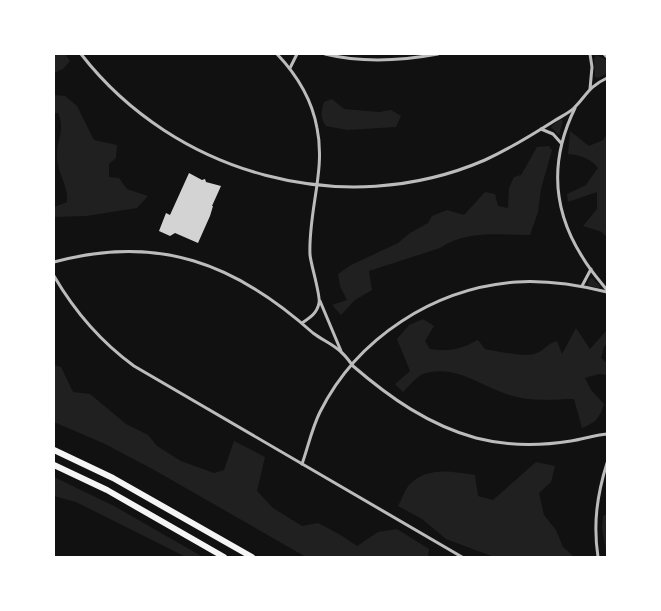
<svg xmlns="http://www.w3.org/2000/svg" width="661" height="611" viewBox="0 0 661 611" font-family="'Work Sans',sans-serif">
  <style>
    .green { fill: #202020 }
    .building { fill: #d3d3d3 }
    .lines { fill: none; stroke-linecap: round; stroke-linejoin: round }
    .minor { stroke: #bcbcbc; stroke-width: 3 }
    .motorway { stroke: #f5f5f5; stroke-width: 6 }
  </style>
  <rect width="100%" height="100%" fill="#111"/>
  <g class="green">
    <path d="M54,54H65L70,61L63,69L54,73Z"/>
    <path d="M596,55L607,60V74L598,78L595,77L594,59Z"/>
    <path d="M54,95L65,96L77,106L94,140L117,145L116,158L109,164V177L119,178L127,189L148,196L137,208L86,216L54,217V207L67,202C69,186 57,173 57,157C56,140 66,131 58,113H54Z"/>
    <path d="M332,99L344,109L379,112L391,110L401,116L396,127L347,130L326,126C320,118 321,111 324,102Z"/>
    <path d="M560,119L563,121L559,135L551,127Z"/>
    <path d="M570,131L589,146L603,140L607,134V238L602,232L583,226L597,209V192L568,202L567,194L586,185L598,168C592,159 580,155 568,154Z"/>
    <path d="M549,146L552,150L541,189L538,212L530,235C500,235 466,230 440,248L369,271L372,290L355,300L341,315L332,305L347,300L340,286L338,274L351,265L398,243L410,233L428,223L432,216L447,210L464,215L485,192L495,194L498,206L508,208L509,188L514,177L521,175L537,147Z"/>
    <path d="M590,278L593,279L600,286L599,288L587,285Z"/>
    <path d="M423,319L434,326L425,341L430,349C449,352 461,349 478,340L485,349C497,351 528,359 539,352C546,348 549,343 557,341L562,354L576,328L590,349L607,330V343L604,347L601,358L607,363V375L599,374L585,378L591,390L604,404C600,418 595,423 582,428L574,399C554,399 532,402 513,396C483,388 456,363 423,374C416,377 408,387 403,392L395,384L410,371L397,339L409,325Z"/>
    <path d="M54,365L61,367L73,392L90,394L126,424L148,435L157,446L181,461L214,473L224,470L234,441L265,457L257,491L273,508L302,526L318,523L339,534L357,546L378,532L397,529L429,549L428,557H306L156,471L105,444L54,422Z"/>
    <path d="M536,462L555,466L551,482L539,493L544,515L556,530L563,547L574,557H494L446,539L422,519L398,506C402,499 405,489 410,484C429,466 452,472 475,475L478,496L493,500Z"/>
    <path d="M54,477L114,506L203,557H186L76,502L54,496Z"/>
    <path d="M607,514V557L602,528L603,516Z"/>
  </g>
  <path class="building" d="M189,173L202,180L205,179L206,182L221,186L212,206H213L210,216L198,243L175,233L170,236L159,231L166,213L170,215Z"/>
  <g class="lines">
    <g class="minor">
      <path d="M81,54C175,175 344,221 485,160C509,149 532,135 554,121C560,117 569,113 574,108C587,95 588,87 607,78"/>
      <path d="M277,54C296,74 312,100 317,128C326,170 308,212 310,255C311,265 321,297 319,303C317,313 311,317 302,323"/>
      <path d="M325,54C362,63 400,61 438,54"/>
      <path d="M604,54L607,57"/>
      <path d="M290,68L297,54"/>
      <path d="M590,89L592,67L590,54"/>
      <path d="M575,108C550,159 552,210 583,258C590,270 599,280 607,290"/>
      <path d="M541,129L553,134L561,143"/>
      <path d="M54,262C158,234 235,263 313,333C322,340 333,344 341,352C346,356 349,361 353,366C390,398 429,425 476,438C507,446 540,446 571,441C583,439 595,435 607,434"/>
      <path d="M54,276C75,312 101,342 134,366L462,557"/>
      <path d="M582,286L591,269"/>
      <path d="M320,301L341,351"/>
      <path d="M302,464C308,447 312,428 320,412C357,338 434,288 517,282C547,280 578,285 607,292"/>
      <path d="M598,557C593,524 597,495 607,463"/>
    </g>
    <g class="motorway">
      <path d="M54,450L113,478L252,557"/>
      <path d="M54,465L107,490L224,557"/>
    </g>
  </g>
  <rect width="661" height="611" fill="none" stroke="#ffffff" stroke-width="110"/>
</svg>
